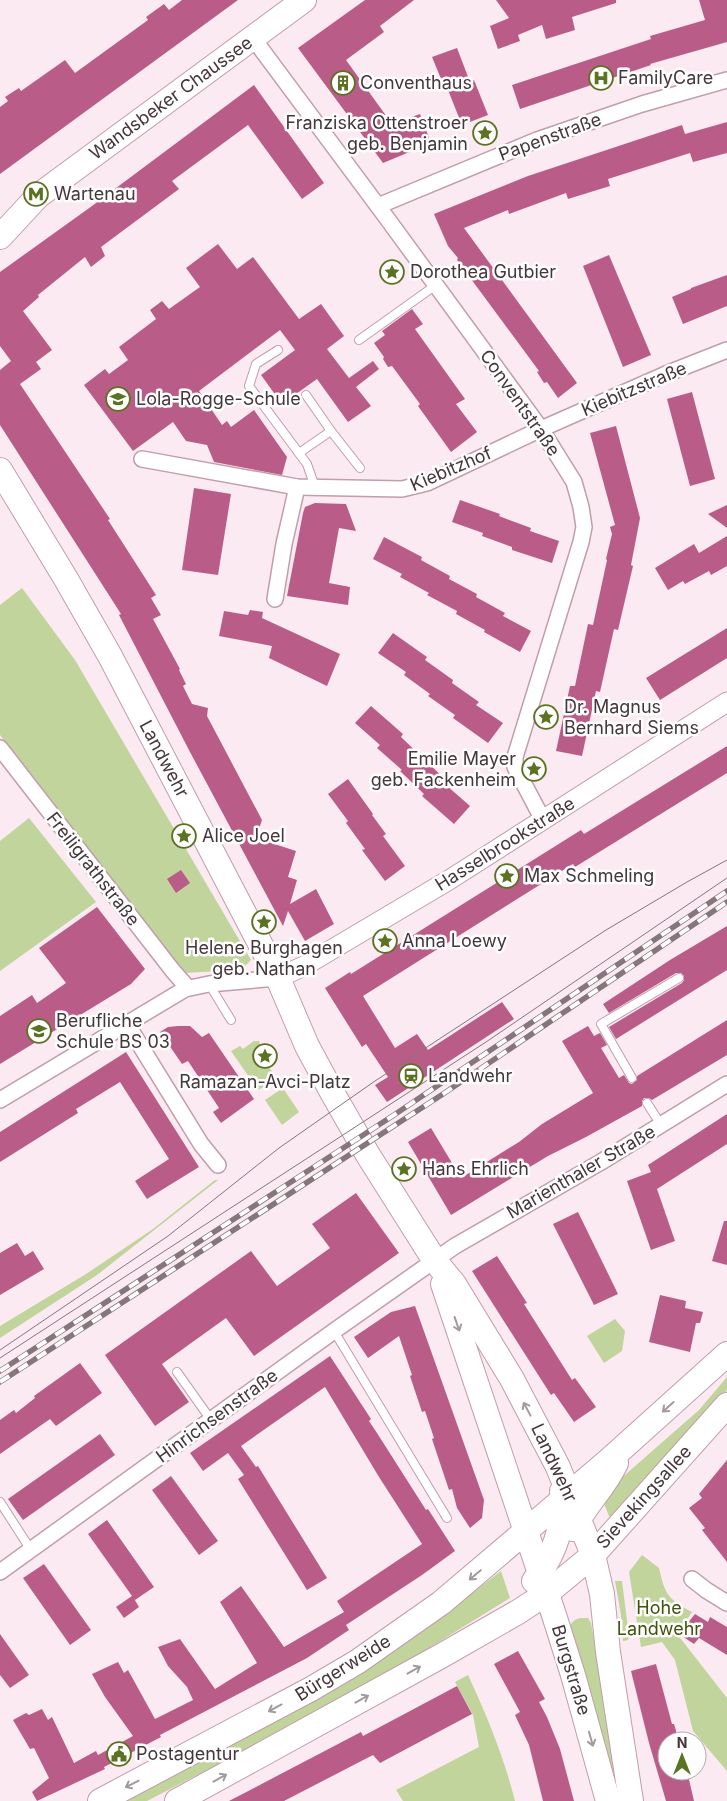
<svg xmlns="http://www.w3.org/2000/svg" width="727" height="1801" viewBox="0 0 727 1801" font-family="Inter,sans-serif">
  <style>
    .green { fill: #c0d49c }
    .building { fill: #b95d88 }
    .lines { fill: none; stroke-linecap: round; stroke-linejoin: round }
    .service-casing { stroke: #c29dac; stroke-width: 10 }
    .minor-casing { stroke: #c29dac; stroke-width: 18 }
    .tertiary-casing { stroke: #c29dac; stroke-width: 21 }
    .primary-casing { stroke: #c29dac; stroke-width: 26 }
    .service { stroke: #fff; stroke-width: 8 }
    .minor { stroke: #fff; stroke-width: 15 }
    .tertiary { stroke: #fff; stroke-width: 19 }
    .primary { stroke: #fff; stroke-width: 24 }
    .tram { stroke: #85767c; stroke-width: 1 }
    .rail-casing { stroke: #85767c; stroke-width: 5.5 }
    .rail { stroke: #fdfdfd; stroke-width: 4; stroke-dasharray: 11; stroke-linecap: butt }
    .oneway { stroke: #a29a9e }
    .labels { text-anchor: middle; stroke-width: 5; stroke-linejoin: round; paint-order: stroke }
    .poi-label { font-size: 18px; fill: #45363c; stroke: #fdfdfd; text-anchor: start }
    .street-label { font-size: 18px; fill: #45363c; stroke: #fdfdfd }
    .park-label { font-size: 18px; fill: #40520c; stroke: #fdfdfd }
  </style>
  <rect width="100%" height="100%" fill="#fbeaf1"/>
  <g class="green">
    <path d="M22,588L75,660L251,960L241,970L183,973L0,735V605Z"/>
    <path d="M29,818L96,902L0,971V841Z"/>
    <path d="M254,1041H259L262,1050L257,1054L256,1062L261,1067H269L277,1079L258,1090L231,1051L240,1046L243,1049Z"/>
    <path d="M283,1088L299,1112L282,1125L265,1100Z"/>
    <path d="M215,1180H218L97,1275L0,1338V1326L86,1274L153,1229Z"/>
    <path d="M615,1319L625,1331L622,1351L604,1363L587,1336Z"/>
    <path d="M727,1377V1390L611,1521L601,1496L699,1410Z"/>
    <path d="M642,1555L659,1568C665,1595 668,1599 692,1612L677,1634L727,1698V1771L693,1731L675,1660L662,1642L641,1647L629,1572Z"/>
    <path d="M501,1571L510,1598L361,1690L147,1801H117L330,1687L415,1636Z"/>
    <path d="M615,1581H622L629,1637L628,1640L623,1641L621,1615Z"/>
    <path d="M581,1618H588L591,1623L603,1689L619,1801L570,1632C570,1623 572,1620 581,1618Z"/>
    <path d="M468,1675C487,1716 504,1757 515,1801H403L396,1790L479,1747L473,1715L455,1682Z"/>
  </g>
  <g class="building">
    <path d="M182,0H238L0,174V107L8,101L5,97L19,88L21,91L65,60L75,73L148,20L146,17L164,4L169,10Z"/>
    <path d="M365,0H414L380,26L384,32L346,60L392,124L420,114L431,143L383,163L298,48Z"/>
    <path d="M496,0H616V3L572,17L575,30L546,39L542,25L518,35L520,41L498,49L490,26L509,18Z"/>
    <path d="M699,0H727V42L650,64L651,65L520,109L512,85L651,39L650,36L705,20Z"/>
    <path d="M457,48L470,82L474,80L488,115L462,125L448,90L446,91L432,57Z"/>
    <path d="M254,85L324,183L302,199L248,125L172,181L179,189L101,247L105,256L91,267L85,257L38,295L39,297L23,311L52,350L36,362L41,369L20,384L110,519L108,520L156,595L151,598L161,615L153,619L180,669L179,670L186,684L183,686L192,704L208,708L207,716L262,820L256,838L296,851L288,877L297,880L290,904L316,889L334,924L305,941L288,911L283,926L190,752L119,615L121,614L0,425V370L11,361L0,346V272L92,206Z"/>
    <path d="M727,122V153L693,162L690,153L608,179L610,186L568,199L566,193L509,214L508,210L464,228L577,383L558,398L547,382L544,383L537,372L539,371L457,260L458,258L448,246L434,214L528,176L682,125L685,134Z"/>
    <path d="M218,244L237,269L253,257L299,319L321,304L344,336L327,349L349,378L373,361L379,369L356,387L371,406L348,422L317,379L282,404L261,375L295,350L280,330L199,391L222,425L227,421L231,427L254,410L287,457L282,475L214,462L207,445L186,441L173,422L133,451L84,385L105,369L109,374L128,360L119,347L156,319L150,310L162,301L169,309L200,287L186,268Z"/>
    <path d="M609,255L651,355L623,367L583,266Z"/>
    <path d="M727,275V306L683,324L672,297L691,289V288Z"/>
    <path d="M412,309L423,324L415,329L465,399L456,404L477,432L451,452L418,406L420,404L392,366L388,367L383,359L384,357L374,343L385,335L382,331Z"/>
    <path d="M692,392L715,479L690,486L667,399Z"/>
    <path d="M616,426L640,518L631,565L633,566L618,630L614,629L600,692L596,691L582,756L556,751L570,686H575L588,624L593,625L607,560L606,559L612,534L610,527L615,525L590,433Z"/>
    <path d="M194,488L231,494L218,575L182,570Z"/>
    <path d="M460,500L500,514L499,516L531,528L530,531L559,541L552,563L512,550V547L482,536L483,533L452,522Z"/>
    <path d="M315,503L346,504L356,531L339,528L329,583L350,587L348,605L287,596L303,513L305,507Z"/>
    <path d="M727,505V528L708,514Z"/>
    <path d="M727,536V566L711,575L709,571L685,584L683,581L668,590L655,568L694,544L699,553Z"/>
    <path d="M384,537L422,557L421,560L450,576L449,579L477,594L476,597L505,613L503,616L531,631L520,652L484,632L485,630L456,614L457,611L427,595L429,593L400,577L402,574L373,559Z"/>
    <path d="M250,610L263,612L262,618L340,654L327,686L269,658L272,646L219,636L224,611L248,615Z"/>
    <path d="M727,628V658L660,700L646,678Z"/>
    <path d="M393,633L427,657L425,660L453,680L452,683L479,702L476,705L503,723L488,743L453,718L455,715L428,696L430,694L404,675L406,672L378,653Z"/>
    <path d="M371,706L403,734L401,737L448,782L446,785L470,806L454,824L422,796L424,794L400,771L402,770L377,748L380,745L355,723Z"/>
    <path d="M727,746V773L575,867L573,864L363,996L395,1048L417,1034L428,1050L502,1002L514,1019L387,1102L375,1085L388,1077L366,1044L362,1047L325,988L350,972L351,974L581,830L584,834Z"/>
    <path d="M348,779L373,814L372,815L386,834L383,836L405,866L385,881L362,850L365,849L346,823L348,821L328,794Z"/>
    <path d="M181,870L190,883L176,893L167,879Z"/>
    <path d="M97,907L145,969L131,984L0,1064V1016L32,995L37,1003L66,983L39,948Z"/>
    <path d="M727,926V970L616,1039L609,1027L682,983L684,980V976L681,973H676L609,1013L603,1004L670,960Z"/>
    <path d="M727,1020V1055L652,1100L649,1098H644L642,1101V1106L586,1137L548,1156L451,1215L408,1142L431,1128L461,1178L519,1142L542,1124L593,1093L562,1041L588,1026L594,1036L600,1033L607,1045L601,1048L619,1078L624,1075L629,1083L632,1084L637,1080V1076Z"/>
    <path d="M178,1026H190L202,1037L209,1033L254,1099L221,1123L213,1112L219,1108L188,1061L182,1064L160,1032L168,1027Z"/>
    <path d="M126,1052L199,1167L147,1199L135,1181L169,1159L120,1082L76,1109L78,1113L0,1162V1132Z"/>
    <path d="M727,1114V1144L657,1189L675,1241L651,1250L627,1181L651,1172L648,1165Z"/>
    <path d="M356,1193L399,1253L254,1356L226,1318L162,1364L189,1402L155,1426L105,1355L251,1251L277,1286L330,1248L312,1224Z"/>
    <path d="M578,1212L618,1294L594,1305L553,1224Z"/>
    <path d="M724,1221H727V1265L712,1261Z"/>
    <path d="M17,1243L25,1256L33,1251L44,1269L0,1295V1253Z"/>
    <path d="M497,1256L527,1303L524,1304L572,1380L575,1378L596,1407L574,1422L554,1393L551,1395L472,1271Z"/>
    <path d="M660,1295L686,1301L685,1308L703,1312L700,1323H696L690,1352L649,1342Z"/>
    <path d="M415,1306L484,1500L482,1518L470,1528L457,1508L452,1489L449,1490L432,1439L434,1438L425,1411L422,1412L410,1376L412,1375L399,1336L368,1358L354,1337L391,1312Z"/>
    <path d="M330,1356L371,1419L369,1421L377,1433L426,1510L428,1509L455,1551L422,1575L346,1625L349,1630L307,1658L160,1735L161,1737L104,1767L105,1769L37,1801L32,1792L49,1778L34,1748L30,1749L13,1720L26,1713L29,1715L42,1709L48,1720L52,1717L74,1763L96,1751L98,1755L133,1736L105,1697L92,1674L118,1662L124,1673L128,1670L155,1719L193,1700L187,1687L168,1666L158,1647L180,1639L215,1689L257,1663L220,1602L241,1586L284,1647L344,1612L337,1601L422,1544L379,1477L325,1387L241,1446L256,1467L258,1466L327,1578L307,1590L238,1479L244,1475L228,1453L203,1471L190,1453Z"/>
    <path d="M80,1363L102,1393L56,1426L50,1419L0,1454V1420L14,1410L16,1413L35,1398L34,1396Z"/>
    <path d="M100,1434L115,1455L23,1520L8,1499Z"/>
    <path d="M727,1460V1562L702,1530L705,1528L689,1508L702,1498L699,1494Z"/>
    <path d="M171,1476L218,1541L199,1555L152,1490Z"/>
    <path d="M107,1520L154,1587L135,1600L133,1597L139,1607L124,1618L116,1607L132,1596L88,1534Z"/>
    <path d="M44,1564L91,1630L70,1645L23,1578Z"/>
    <path d="M695,1614L708,1622L710,1617L727,1627V1655L699,1638L694,1644L679,1634Z"/>
    <path d="M0,1634L29,1675L10,1688L0,1675Z"/>
    <path d="M518,1651L545,1699L539,1702L547,1717L560,1749L574,1801H543L529,1745L515,1715L520,1712L494,1664Z"/>
    <path d="M656,1664L672,1724H674L679,1741H667V1771H687L694,1801H666L649,1743L631,1671Z"/>
    <path d="M457,1686L472,1714L380,1763L373,1755L284,1801H229L361,1732L363,1736Z"/>
  </g>
  <g class="lines">
    <g class="service-casing">
      <g id="service">
        <path d="M359,340L436,285"/>
        <path d="M278,350L256,364L249,386L307,464L315,487"/>
        <path d="M306,395L331,431"/>
        <path d="M299,453L331,431L360,468"/>
        <path d="M209,984L231,1020"/>
        <path d="M632,1078L601,1024L679,978"/>
        <path d="M647,1103L661,1125"/>
        <path d="M334,1331L447,1518"/>
        <path d="M177,1372L211,1420"/>
        <path d="M0,1502L31,1550"/>
      </g>
    </g>
    <g class="minor-casing">
      <g id="minor">
        <path d="M253,38L389,221L541,429L574,482L581,507L584,527L581,542L515,757V767L543,820"/>
        <path d="M378,206L537,140L642,104L727,80"/>
        <path d="M142,459L297,487L402,489L427,483L541,429L666,374L727,350"/>
        <path d="M275,599L284,544L297,487"/>
        <path d="M0,748L173,971L188,988"/>
        <path d="M127,1024L201,1144L218,1165"/>
        <path d="M0,1100L185,989L209,984L278,978"/>
        <path d="M0,1572L334,1331L455,1246L601,1162L727,1084"/>
        <path d="M692,1579L706,1590L727,1603"/>
      </g>
    </g>
    <g class="tertiary-casing">
      <path id="tertiary" d="M278,978L304,966L449,880L727,702"/>
    </g>
    <g class="primary-casing">
      <g id="primary">
        <path d="M0,237L38,196L304,0"/>
        <path d="M0,470L66,579L110,656L278,978L307,1046L333,1094L368,1155L435,1261L454,1284L512,1379L558,1467L593,1555L602,1594L608,1652L631,1801"/>
        <path d="M443,1284L554,1615L573,1675L608,1801"/>
        <path d="M573,1529C585,1505 605,1487 616,1463"/>
        <path d="M534,1581C555,1554 565,1525 562,1491"/>
        <path d="M100,1801L311,1689L357,1662L441,1603L607,1462L727,1354"/>
        <path d="M177,1801L441,1656L518,1612L547,1593L593,1555L727,1405"/>
      </g>
    </g>
    <use href="#service" class="service"/>
    <use href="#minor" class="minor"/>
    <use href="#tertiary" class="tertiary"/>
    <use href="#primary" class="primary"/>
    <g class="tram">
      <path d="M0,1350L168,1236L279,1148L375,1081L606,930L687,882L727,860"/>
      <path d="M0,1358L486,1042L727,878"/>
    </g>
    <g class="rail-casing">
      <g id="rail">
        <path d="M0,1371L394,1115L727,891"/>
        <path d="M0,1382L443,1094L727,902"/>
      </g>
    </g>
    <use href="#rail" class="rail"/>
  </g>
  <defs><path id="oneway-shaft" d="M-6 0H5M1.5-3L5.5 0L1.5 3" fill="none" stroke-width="1.6" stroke-linecap="round" stroke-linejoin="round" transform="scale(1.25)"/></defs>
  <g class="oneway">
    <use href="#oneway-shaft" transform="translate(457 1324) rotate(71)"/>
    <use href="#oneway-shaft" transform="translate(668 1407) rotate(138)"/>
    <use href="#oneway-shaft" transform="translate(527 1409) rotate(-118)"/>
    <use href="#oneway-shaft" transform="translate(475 1575) rotate(140)"/>
    <use href="#oneway-shaft" transform="translate(414 1670) rotate(-29)"/>
    <use href="#oneway-shaft" transform="translate(362 1699) rotate(-29)"/>
    <use href="#oneway-shaft" transform="translate(275 1708) rotate(152)"/>
    <use href="#oneway-shaft" transform="translate(591 1739) rotate(74)"/>
    <use href="#oneway-shaft" transform="translate(220 1778) rotate(-29)"/>
    <use href="#oneway-shaft" transform="translate(132 1784) rotate(153)"/>
  </g>
  <defs>
    <g id="hospital-ring" transform="scale(1.25)"><circle r="9.5" fill="#fdfdfd" stroke="#5b7223" stroke-width="1.5"/><path d="M-5-5h3v3.5h4V-5h3V5h-3V1.5h-4V5h-3Z" fill="#5b7223"/></g>
    <g id="building-ring" transform="scale(1.25)"><circle r="9.5" fill="#fdfdfd" stroke="#5b7223" stroke-width="1.5"/><path d="M-4-6H4V6H1V3H-1V6H-4ZM-2.5-4.3h1.7v1.8h-1.7ZM.8-4.3h1.7v1.8H.8ZM-2.5-1h1.7V.8h-1.7ZM.8-1h1.7V.8H.8Z" fill="#5b7223"/></g>
    <g id="sight-ring" transform="scale(1.25)"><circle r="9.5" fill="#fdfdfd" stroke="#5b7223" stroke-width="1.5"/><path d="M0-6L1.8-2.2L6-1.7L2.9 1.2L3.7 5.4L0 3.3L-3.7 5.4L-2.9 1.2L-6-1.7L-1.8-2.2Z" fill="#5b7223"/></g>
    <g id="metro-ring" transform="scale(1.25)"><circle r="9.5" fill="#fdfdfd" stroke="#5b7223" stroke-width="1.5"/><path d="M-5.5 5V-5H-3L0 0L3-5H5.5V5H3V-.5L0 4L-3-.5V5Z" fill="#5b7223"/></g>
    <g id="school-ring" transform="scale(1.25)"><circle r="9.5" fill="#fdfdfd" stroke="#5b7223" stroke-width="1.5"/><path d="M0-5L7-2L0 1L-7-2ZM-4 1L0 2.5L4 1V4Q0 6-4 4Z" fill="#5b7223"/></g>
    <g id="station-ring" transform="scale(1.25)"><circle r="9.5" fill="#fdfdfd" stroke="#5b7223" stroke-width="1.5"/><path d="M-3-6H3Q5-6 5-4V2Q5 4 3 4L4.5 6H3L1.5 4h-3L-3 6H-4.5L-3 4Q-5 4-5 2V-4Q-5-6-3-6ZM-3.5-4v3h7v-3ZM-3.5 1v1.5H-2V1ZM2 1v1.5H3.5V1Z" fill="#5b7223"/></g>
    <g id="civic-ring" transform="scale(1.25)"><circle r="9.5" fill="#fdfdfd" stroke="#5b7223" stroke-width="1.5"/><path d="M-.6-6.5H3V-4.5H.6V-3L4-1V1h2V6H-6V1h2V-1L-.6-3ZM-1.2 2.5V6h2.4V2.5Z" fill="#5b7223"/></g>
  </defs>
  <g fill-rule="evenodd">
    <use href="#hospital-ring" x="601" y="78"/>
    <use href="#building-ring" x="343" y="83"/>
    <use href="#sight-ring" x="485" y="133"/>
    <use href="#metro-ring" x="36" y="194"/>
    <use href="#sight-ring" x="392" y="272"/>
    <use href="#school-ring" x="118" y="399"/>
    <use href="#sight-ring" x="546" y="717"/>
    <use href="#sight-ring" x="534" y="769"/>
    <use href="#sight-ring" x="184" y="836"/>
    <use href="#sight-ring" x="507" y="876"/>
    <use href="#sight-ring" x="264" y="922"/>
    <use href="#sight-ring" x="385" y="941"/>
    <use href="#school-ring" x="39" y="1031"/>
    <use href="#sight-ring" x="265" y="1056"/>
    <use href="#station-ring" x="411" y="1076"/>
    <use href="#sight-ring" x="404" y="1169"/>
    <use href="#civic-ring" x="119" y="1754"/>
  </g>
  <g class="labels">
    <g class="poi-label">
      <text x="618" y="84">FamilyCare</text>
      <text x="360" y="89">Conventhaus</text>
      <text x="468" y="129" text-anchor="end">Franziska Ottenstroer<tspan x="468" dy="21">geb. Benjamin</tspan></text>
      <text x="54" y="200">Wartenau</text>
      <text x="410" y="278">Dorothea Gutbier</text>
      <text x="136" y="405">Lola-Rogge-Schule</text>
      <text x="564" y="713">Dr. Magnus<tspan x="564" dy="21">Bernhard Siems</tspan></text>
      <text x="516" y="765" text-anchor="end">Emilie Mayer<tspan x="516" dy="21">geb. Fackenheim</tspan></text>
      <text x="202" y="842">Alice Joel</text>
      <text x="524" y="882">Max Schmeling</text>
      <text x="402" y="947">Anna Loewy</text>
      <text x="264" y="954" text-anchor="middle">Helene Burghagen<tspan x="264" dy="21">geb. Nathan</tspan></text>
      <text x="56" y="1027">Berufliche<tspan x="56" dy="21">Schule BS 03</tspan></text>
      <text x="428" y="1082">Landwehr</text>
      <text x="265" y="1088" text-anchor="middle">Ramazan-Avci-Platz</text>
      <text x="422" y="1175">Hans Ehrlich</text>
      <text x="136" y="1760">Postagentur</text>
    </g>
    <g class="street-label">
      <text transform="translate(171 98) rotate(-36)" y="6">Wandsbeker Chaussee</text>
      <text transform="translate(550 137) rotate(-20)" y="6">Papenstraße</text>
      <text transform="translate(634 389) rotate(-23)" y="6">Kiebitzstraße</text>
      <text transform="translate(520 403) rotate(55)" y="6">Conventstraße</text>
      <text transform="translate(451 469) rotate(-23)" y="6">Kiebitzhof</text>
      <text transform="translate(164 759) rotate(62)" y="6">Landwehr</text>
      <text transform="translate(505 844) rotate(-32)" y="6">Hasselbrookstraße</text>
      <text transform="translate(93 869) rotate(52)" y="6">Freiligrathstraße</text>
      <text transform="translate(581 1172) rotate(-30)" y="6">Marienthaler Straße</text>
      <text transform="translate(217 1416) rotate(-36)" y="6">Hinrichsenstraße</text>
      <text transform="translate(554 1463) rotate(65)" y="6">Landwehr</text>
      <text transform="translate(644 1497) rotate(-48)" y="6">Sievekingsallee</text>
      <text transform="translate(343 1668) rotate(-32)" y="6">Bürgerweide</text>
      <text transform="translate(571 1670) rotate(73)" y="6">Burgstraße</text>
    </g>
    <g class="park-label">
      <text x="659" y="1614">Hohe<tspan x="659" dy="21">Landwehr</tspan></text>
    </g>
  </g>
  <g transform="translate(682 1756)"><circle r="24" fill="#fdfdfd" stroke="#b3adb0"/>
  <path d="M0-4L9 19L0 12L-9 19Z" fill="#5b7223"/>
  <text y="-8" font-size="14" font-weight="bold" text-anchor="middle" fill="#45363c">N</text>
  </g>
</svg>
